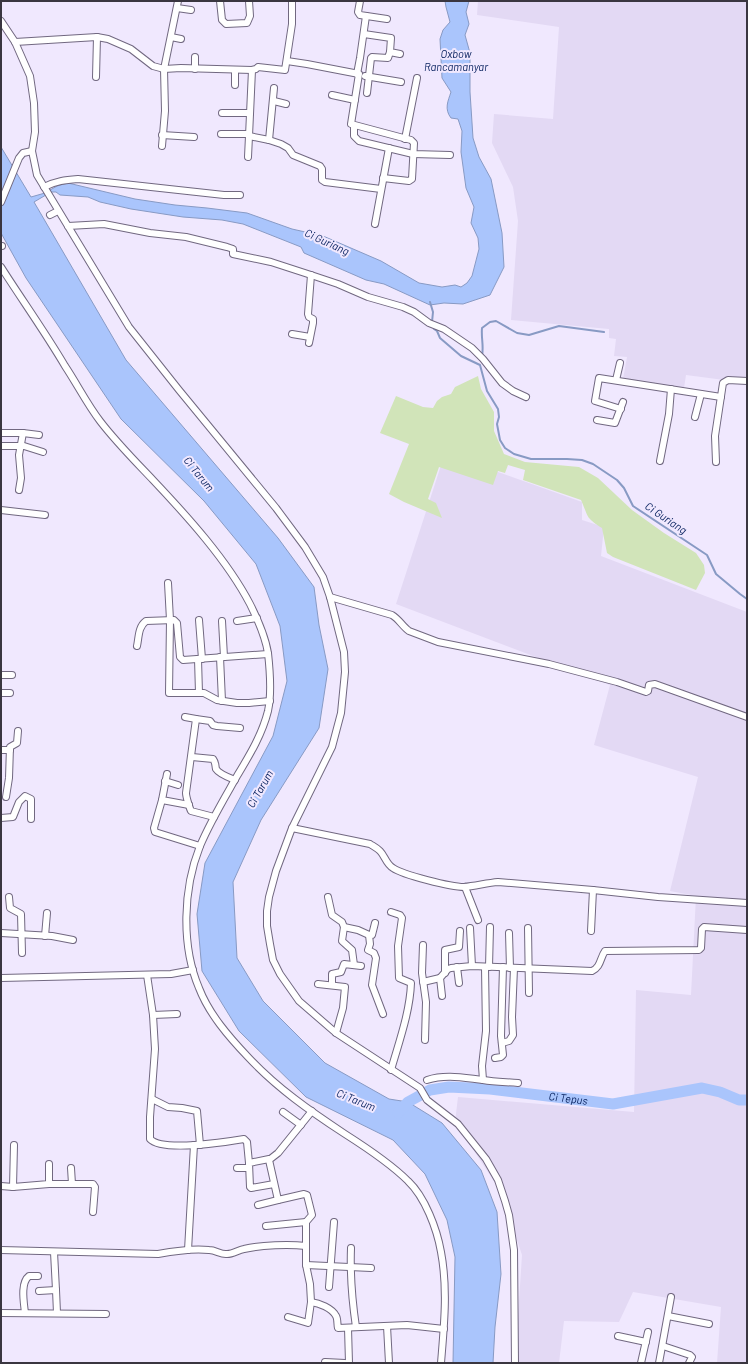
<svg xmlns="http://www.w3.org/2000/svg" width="748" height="1364" viewBox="0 0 748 1364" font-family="Barlow,sans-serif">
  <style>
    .built { fill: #e3d9f4 }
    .green { fill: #d1e4b9 }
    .water { fill: #aac5fc; stroke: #889ac4 }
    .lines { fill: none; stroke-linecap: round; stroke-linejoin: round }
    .stream { stroke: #889ac4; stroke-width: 2 }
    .river { stroke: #aac5fc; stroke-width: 11 }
    .minor-casing { stroke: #716880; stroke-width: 8 }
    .minor { stroke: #fff; stroke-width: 6 }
    .labels { text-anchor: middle; stroke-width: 4; stroke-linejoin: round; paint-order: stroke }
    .water-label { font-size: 11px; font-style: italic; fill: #0b2461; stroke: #f0e8fe }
  </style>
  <rect width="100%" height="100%" fill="#f0e8fe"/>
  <g class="built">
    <path d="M478,1H747V383L686,375L684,388L623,379L627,357L614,356L616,339L609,338V329L511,320L518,221L513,187L492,143L494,114L553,119L559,27L477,15Z"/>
    <path d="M445,453L582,502V520L604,527L601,556L747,612V1363H717L721,1307L633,1292L619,1322L564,1321L559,1363H515L522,1255L501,1192L455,1122L458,1097L634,1112L636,990L691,995L696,896L670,891L698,777L594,745L610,685L396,604Z"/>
  </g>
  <path class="green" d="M478,376L481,389L494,412V431L504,454L525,462L579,467L598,478L632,510L664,533L696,553L704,565L705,573L696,590L613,557L607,553L602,528C585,517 589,518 581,500L523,480L525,470L508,465L505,473L498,471L493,485L439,467L428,499L436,503L442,518L404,502L389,494L409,444L380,433L396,396L423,407L433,408L437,401L442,397L451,394L455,387Z"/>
  <path class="water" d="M445,1H469L466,12L469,24L465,35L470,53V92L473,138L479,157L491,179L502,233L504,267L490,295L463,304L444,303L430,305L384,284L366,280L304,253L301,247L243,224L222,220L183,217L131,209L100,202L88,197L60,195L56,192H51L34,202L126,360L278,538L314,587L319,625L328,669L319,728L261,820L233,882L237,958L263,1001L325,1063L389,1099L408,1102L442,1123L481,1170L497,1212L501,1274L495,1327L493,1363H453L455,1257L447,1220L425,1174L393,1140L306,1097L239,1031L202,971L197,914L205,863L273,736L287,681L280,626L256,564L204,501L121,419L26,278L1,233V147L31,197L45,193L57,186L68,183L135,199L175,205L207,208L247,213L292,229L323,236L381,261L419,283L442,287L455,285L461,287L467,283L472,276L479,249L478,238L471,223L474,207L466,188L461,152L462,131L458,119L451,118C444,109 448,101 451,92L442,78L440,39L443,30L450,22L446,7Z"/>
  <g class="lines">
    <g class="stream">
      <path d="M430,302L433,312L432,322L434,329L437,331L440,338L461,356L480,365L487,391L498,409L499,417L497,424L500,440L505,448L514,454L531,459H567L582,460L593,464L617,480L624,488L633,506L707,555L716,574L740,594L747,599"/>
      <path d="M482,356C484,346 481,338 482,328L490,322L496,321L517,333L529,335L559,326L604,332"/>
    </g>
    <path class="river" id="s1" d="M398,1113L408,1102L430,1090L449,1087L490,1089L613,1104L702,1088L720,1092L739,1100H747"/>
    <g class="minor-casing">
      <g id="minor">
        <path d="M220,1L222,20L226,24L247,23L250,16L249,1"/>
        <path d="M360,1L358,12L360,15L387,19"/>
        <path d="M177,8L191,10"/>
        <path d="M1,21L15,42L30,76L34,103L35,132L32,151L37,175L129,327L179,390L276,508L305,547L323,577L330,597L344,652L345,672L341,713L332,747L292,828L276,871L269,897L267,911V926L270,944L273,960L280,974L299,1001L336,1033L420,1088L427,1100L458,1124L486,1159L498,1180L505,1201L509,1215L514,1250L515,1363"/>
        <path d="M364,34L391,38L390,52L400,54"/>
        <path d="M171,37L181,39"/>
        <path d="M15,42L97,37L108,39L131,49L153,66L164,69L181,68L252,70L256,69L258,67L285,70L292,24V1"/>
        <path d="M287,61L307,64L359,74L351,124L411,140L414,143L412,179L409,181L383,178"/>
        <path d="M195,69V57"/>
        <path d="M252,70L249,136L269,140L281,144L288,148L293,155L320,166L322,169V180L325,182L381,189"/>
        <path d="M357,74L360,58L366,16"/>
        <path d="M365,76L401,82"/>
        <path d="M96,77L97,37"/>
        <path d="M235,85V70"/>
        <path d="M367,93L371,58L372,57L388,58L390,52"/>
        <path d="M332,95L355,100"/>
        <path d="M274,101L286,104"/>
        <path d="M222,113H250"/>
        <path d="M354,126V136L359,141L413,154L450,155"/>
        <path d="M221,134H249"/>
        <path d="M162,135L194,137"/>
        <path d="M405,139L417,78"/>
        <path d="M269,140L274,88"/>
        <path d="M162,146L165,111L164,69L178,1"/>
        <path d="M248,157L249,136"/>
        <path d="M44,187C56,181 65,180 78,179L224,195H240"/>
        <path d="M1,202L19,158L23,153L32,151"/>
        <path d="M50,215L58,211"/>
        <path d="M375,224L389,148"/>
        <path d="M68,226L104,224L150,233L186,237L227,247L233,249V254L271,262L311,275L338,284L368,297L403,307L414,312L429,323L444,329L472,348L483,359L502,383L513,391L526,397"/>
        <path d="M1,246H2"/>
        <path d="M1,267C22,300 45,332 65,366C77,384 87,404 100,421C116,442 135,461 153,480C187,516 227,560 250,604C258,620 265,635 268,653C270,671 272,693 268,711C262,735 249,756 237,776C224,799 210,822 200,846C183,889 181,945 199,988C209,1014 229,1037 248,1057C277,1088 310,1111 345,1134C367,1148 390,1163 408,1181C425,1197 437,1229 441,1252C448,1289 444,1326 441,1363"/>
        <path d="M292,334L310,337"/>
        <path d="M309,343L313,323V319L309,317L308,314L311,275"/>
        <path d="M616,380L620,363"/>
        <path d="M621,409L595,401L599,378L721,397"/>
        <path d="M695,417L701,394"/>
        <path d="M597,420L615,423L623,402"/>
        <path d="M1,433H23L19,455L21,478L19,490"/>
        <path d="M23,433L39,435"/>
        <path d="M1,446H24L43,452"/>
        <path d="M660,461L669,414L671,389"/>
        <path d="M716,462L715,436L723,383L728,380L747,381"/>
        <path d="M1,510L45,515"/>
        <path d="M168,583L170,620L169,693H204L217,700L237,703H249L270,701"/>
        <path d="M330,597L392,615C399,619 402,626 409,631L438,642L549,664L617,682L646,692L648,691L649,685L655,684L747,717"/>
        <path d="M199,620L202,659"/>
        <path d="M222,621L224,657"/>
        <path d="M237,621L257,618"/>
        <path d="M137,646C139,637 138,627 146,621L174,620L177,623L180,657L183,660L268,654"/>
        <path d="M220,657L222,701"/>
        <path d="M198,659L199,693"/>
        <path d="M1,675H12"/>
        <path d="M1,693H10"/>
        <path d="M185,717L196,719L186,793C186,797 190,809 191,811L214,817"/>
        <path d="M196,719L210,721L213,725L217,726L240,728"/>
        <path d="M1,750H10"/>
        <path d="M192,757L213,759C216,763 215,765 216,769C219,774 230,778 235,780"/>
        <path d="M167,774L162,800L189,805"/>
        <path d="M165,781L178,785"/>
        <path d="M6,797L9,778L10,747L17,743L18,731"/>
        <path d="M162,800L154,828L155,832L200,846"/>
        <path d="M1,818L13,817L19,802L25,796L31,799V819"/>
        <path d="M292,828L370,844C373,846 377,848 380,851C385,856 386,864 393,868C403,875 451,887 464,887C475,886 487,883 498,882L593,890L658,897L747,903"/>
        <path d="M465,887L478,920"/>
        <path d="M9,897L10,908L21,914L22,953"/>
        <path d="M328,897L332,915L342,922L344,927"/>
        <path d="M391,912L400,915L402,918L398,946L399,978L411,983C410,1012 399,1042 391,1070"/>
        <path d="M470,928L472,966"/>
        <path d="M528,928L529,993"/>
        <path d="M591,931L593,890"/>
        <path d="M1,933L52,936L73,940"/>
        <path d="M509,933L510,968"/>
        <path d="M369,935L370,944L368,950L374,953L376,958L372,985L383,1014"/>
        <path d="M45,936L47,913"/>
        <path d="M423,945L422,973L426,1002L425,1040"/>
        <path d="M354,965L352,950L342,941L344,927L358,930L369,935H372L375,923"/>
        <path d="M457,967L459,983"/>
        <path d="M489,967L490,927"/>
        <path d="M445,973V950L459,947L460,931"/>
        <path d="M147,975L153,1015L155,1049L150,1117V1139C162,1152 226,1142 244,1139L247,1142L249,1163"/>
        <path d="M1,978L171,974L193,970"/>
        <path d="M423,982L440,978"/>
        <path d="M318,984L345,987L343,1008L336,1033"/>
        <path d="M332,985V974L341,972L344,964L361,966"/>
        <path d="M442,996L440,978L448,969L451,968L472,966L592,971C601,967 600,958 605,951L699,950L701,948L702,929L704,927L747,930"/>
        <path d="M153,1015L177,1014"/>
        <path d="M502,1043L509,1041L513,1035L512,1017L514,968"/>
        <path d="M495,1058L501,1057L503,1055L501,1036L503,967"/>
        <path d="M427,1080C446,1074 464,1078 483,1080C495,1082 507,1082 518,1083"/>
        <path d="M483,1080L482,1066L486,1031L485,967"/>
        <path d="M152,1099L168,1107L182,1108L197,1111L200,1145"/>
        <path d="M283,1112L301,1125"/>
        <path d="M269,1159L249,1163L250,1187L251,1188L274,1184"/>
        <path d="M71,1168L72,1184"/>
        <path d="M237,1168H249"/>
        <path d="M49,1184H93L95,1187L93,1212"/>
        <path d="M1,1186L13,1187L49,1184V1164"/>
        <path d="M13,1187L14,1145"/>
        <path d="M258,1205L278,1200"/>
        <path d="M266,1226L306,1222"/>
        <path d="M351,1248C350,1274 352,1300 356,1327"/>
        <path d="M1,1250L158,1254C174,1251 193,1248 209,1250C216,1250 221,1255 227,1254C233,1254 238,1250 244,1249C261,1245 289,1244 306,1246"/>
        <path d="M188,1250L194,1145"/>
        <path d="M54,1252L56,1290"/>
        <path d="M306,1265L371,1268"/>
        <path d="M329,1287L334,1222"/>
        <path d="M39,1291L56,1290L57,1313"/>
        <path d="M311,1302C319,1303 332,1308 336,1316C338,1319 337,1325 338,1328L407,1325L444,1329"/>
        <path d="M1,1313L106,1314"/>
        <path d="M25,1313C24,1303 20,1283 29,1276H38"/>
        <path d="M668,1316L709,1324"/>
        <path d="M288,1317L308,1323L311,1302L310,1284L306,1265V1222L312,1215L307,1195L304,1194L278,1200L269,1160L278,1153L312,1111"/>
        <path d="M387,1326L389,1363"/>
        <path d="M348,1328L349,1363"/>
        <path d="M618,1336L646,1342"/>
        <path d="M663,1346L690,1355L692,1357L689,1363"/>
        <path d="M325,1362L345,1363"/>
        <path d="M641,1363L648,1332"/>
        <path d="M659,1363L671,1297"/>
      </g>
    </g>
    <use href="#minor" class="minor"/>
  </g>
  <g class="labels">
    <g class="water-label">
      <text x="456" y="58">Oxbow<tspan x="456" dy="13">Rancamanyar</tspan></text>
      <text transform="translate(327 242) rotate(25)" y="4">Ci Guriang</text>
      <text transform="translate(199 474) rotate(51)" y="4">Ci Tarum</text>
      <text transform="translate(666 518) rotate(34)" y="4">Ci Guriang</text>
      <text transform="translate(260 789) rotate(-60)" y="4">Ci Tarum</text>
      <text dy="4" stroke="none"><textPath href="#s1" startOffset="179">Ci Tepus</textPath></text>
      <text transform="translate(356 1100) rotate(22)" y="4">Ci Tarum</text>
    </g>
  </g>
  <rect width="748" height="1364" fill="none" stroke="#3a3640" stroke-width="4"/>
</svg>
